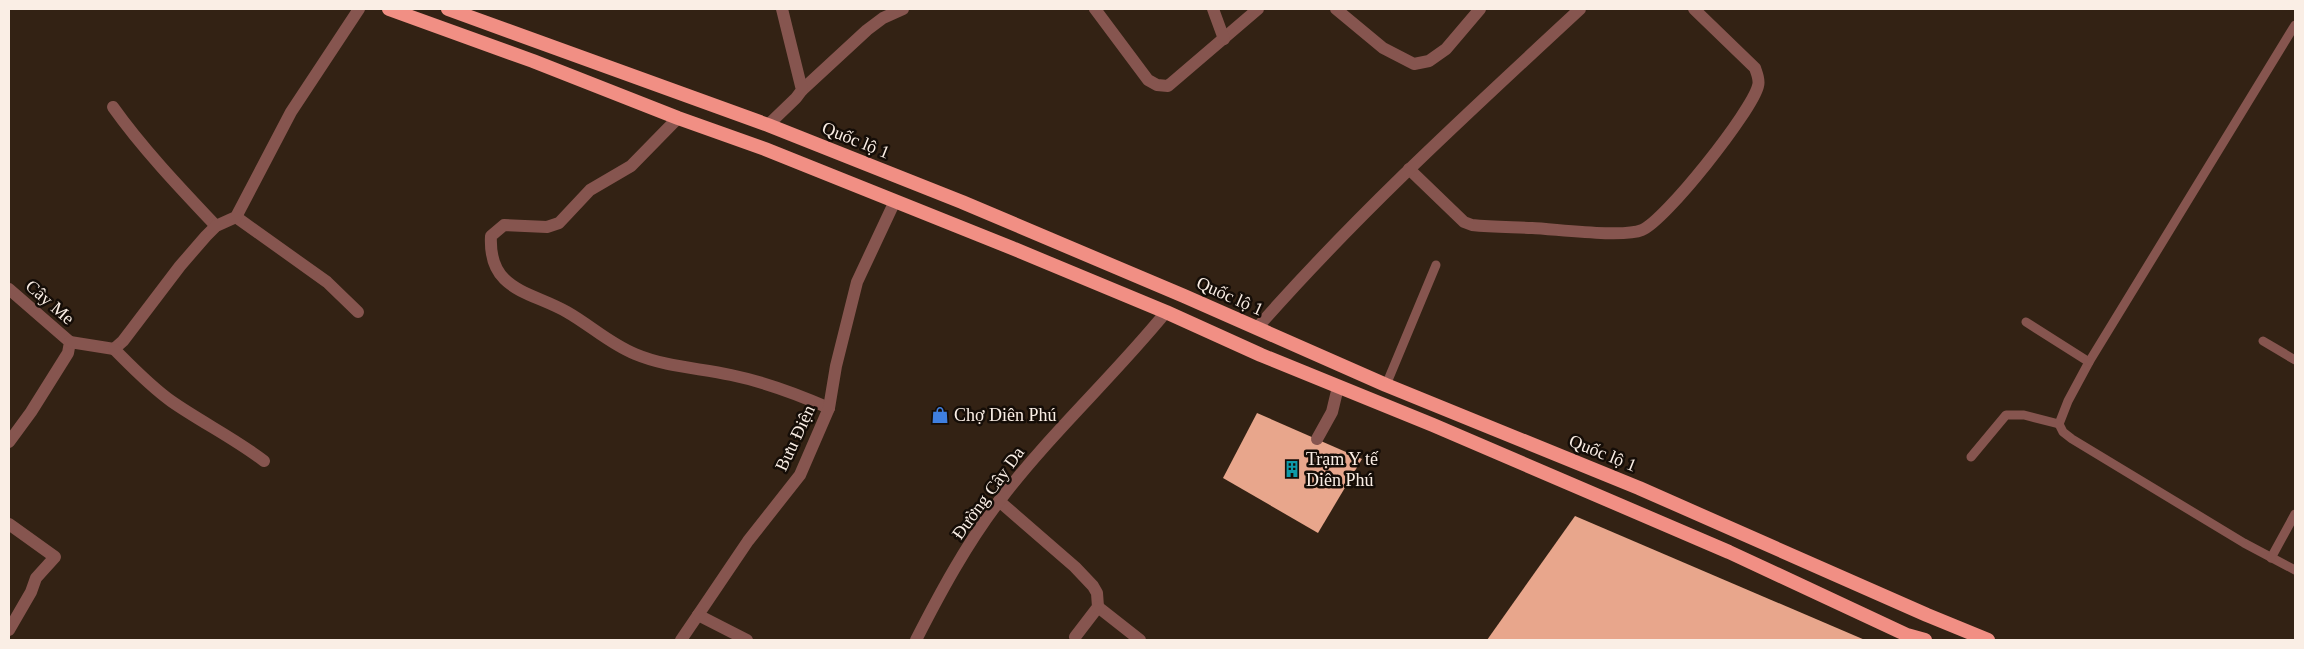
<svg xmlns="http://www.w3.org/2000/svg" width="2304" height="649" viewBox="0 0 2304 649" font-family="'Times New Roman',serif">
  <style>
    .building { fill: #e8a68c }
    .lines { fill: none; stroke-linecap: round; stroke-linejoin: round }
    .service { stroke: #86554f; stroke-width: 9 }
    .minor { stroke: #86554f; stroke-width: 12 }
    .trunk { stroke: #f18f84; stroke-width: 14 }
    .labels { text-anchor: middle; stroke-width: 5; stroke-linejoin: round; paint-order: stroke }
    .street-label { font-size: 18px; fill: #faeee5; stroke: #150d07 }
    .poi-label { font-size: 18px; fill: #faeee5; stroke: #150d07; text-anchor: start }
  </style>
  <rect width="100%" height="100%" fill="#332214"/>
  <g class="building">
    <path d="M1257,413L1362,459L1318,533L1223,478Z"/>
    <path d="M1575,516L1865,640H1487Z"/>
  </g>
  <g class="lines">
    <g class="service">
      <path d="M2295,25L2089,362L2068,401L2059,424L2063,432L2072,439L2244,543L2295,570"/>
      <path d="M2026,322L2089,362"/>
      <path d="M2263,341L2295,360"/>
      <path d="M1386,385L1436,265"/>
      <path d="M1971,457L2006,415H2024L2059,424"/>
      <path d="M2271,558L2295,514"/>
    </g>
    <g class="minor">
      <path d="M1095,9L1148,80L1157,85L1168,86L1258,9"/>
      <path d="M1213,9L1224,39"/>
      <path d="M1336,9L1383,48L1414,64L1429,61L1446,49L1480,9"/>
      <path d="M802,90L867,30L883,18L903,9"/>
      <path d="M113,107C142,148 181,189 216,226"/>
      <path d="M678,118L631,166L590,190L559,223L547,227L504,225L491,236C488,291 530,291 567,312C590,325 610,344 635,354C666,367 699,368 731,375C765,382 797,394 829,408"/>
      <path d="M768,125L796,98L802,90L782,9"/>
      <path d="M1409,169L1464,222L1472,225C1492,227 1512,227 1532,228C1556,229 1623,238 1642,230C1665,221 1752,111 1758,86C1760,80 1757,74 1755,68L1694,9"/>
      <path d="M236,217L327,282L358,312"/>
      <path d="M9,289L70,342L68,353L31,412L9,442"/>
      <path d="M1257,328C1357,214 1469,112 1580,9"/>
      <path d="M70,342L114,349L123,341L180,266L206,236L216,226L236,217L291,112L359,9"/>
      <path d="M114,349C132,367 150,386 171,401C201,422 234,438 264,461"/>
      <path d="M1317,439L1332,412L1338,387"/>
      <path d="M999,501L1075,567L1093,586L1097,593L1098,607L1075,637"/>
      <path d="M9,524L55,557L36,578L31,592L9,630"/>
      <path d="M1098,607L1140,640"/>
      <path d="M681,640L698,615"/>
      <path d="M747,640L698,615L748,541L800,475L829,408L836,366L857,282L895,201"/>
      <path d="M916,640C940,593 967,543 1000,500C1050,434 1113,377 1166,312"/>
    </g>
    <g class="trunk">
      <path d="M389,9L533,61L678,118L765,149L1012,248L1166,312L1261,355L1433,425L1729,552L1907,635L1925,640"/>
      <path d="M448,9L768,125L962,202L1184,296L1386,385L1639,488L1927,615L1988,640"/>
    </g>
  </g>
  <defs>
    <g id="shop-bare" transform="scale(1.35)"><path d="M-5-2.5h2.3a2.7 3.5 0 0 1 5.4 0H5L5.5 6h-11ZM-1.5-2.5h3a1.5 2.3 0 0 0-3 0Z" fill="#3f7fe0" stroke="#150d07" stroke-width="2.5" paint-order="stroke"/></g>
    <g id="building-bare" transform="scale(1.35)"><path d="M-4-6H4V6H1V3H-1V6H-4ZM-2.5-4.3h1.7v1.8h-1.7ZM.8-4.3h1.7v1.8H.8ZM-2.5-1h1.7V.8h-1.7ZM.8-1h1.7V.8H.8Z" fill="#0f9aa8" stroke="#150d07" stroke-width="2.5" paint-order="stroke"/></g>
  </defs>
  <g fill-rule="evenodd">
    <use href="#shop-bare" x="940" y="415"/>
    <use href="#building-bare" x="1292" y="469"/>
  </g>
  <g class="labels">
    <g class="street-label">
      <text transform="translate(856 140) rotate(22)" y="6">Quốc lộ 1</text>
      <text transform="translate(1230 296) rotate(24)" y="6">Quốc lộ 1</text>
      <text transform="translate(50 302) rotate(41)" y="6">Cây Me</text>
      <text transform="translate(795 438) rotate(-65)" y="6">Bưu Điện</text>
      <text transform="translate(1603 453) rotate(22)" y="6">Quốc lộ 1</text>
      <text transform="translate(988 493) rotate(-54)" y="6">Đường Cây Da</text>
    </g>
    <g class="poi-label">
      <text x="954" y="421">Chợ Diên Phú</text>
      <text x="1306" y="465">Trạm Y tế<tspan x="1306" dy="21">Diên Phú</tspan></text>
    </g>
  </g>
  <rect width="2304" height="649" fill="none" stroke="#faeee5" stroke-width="20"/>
</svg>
